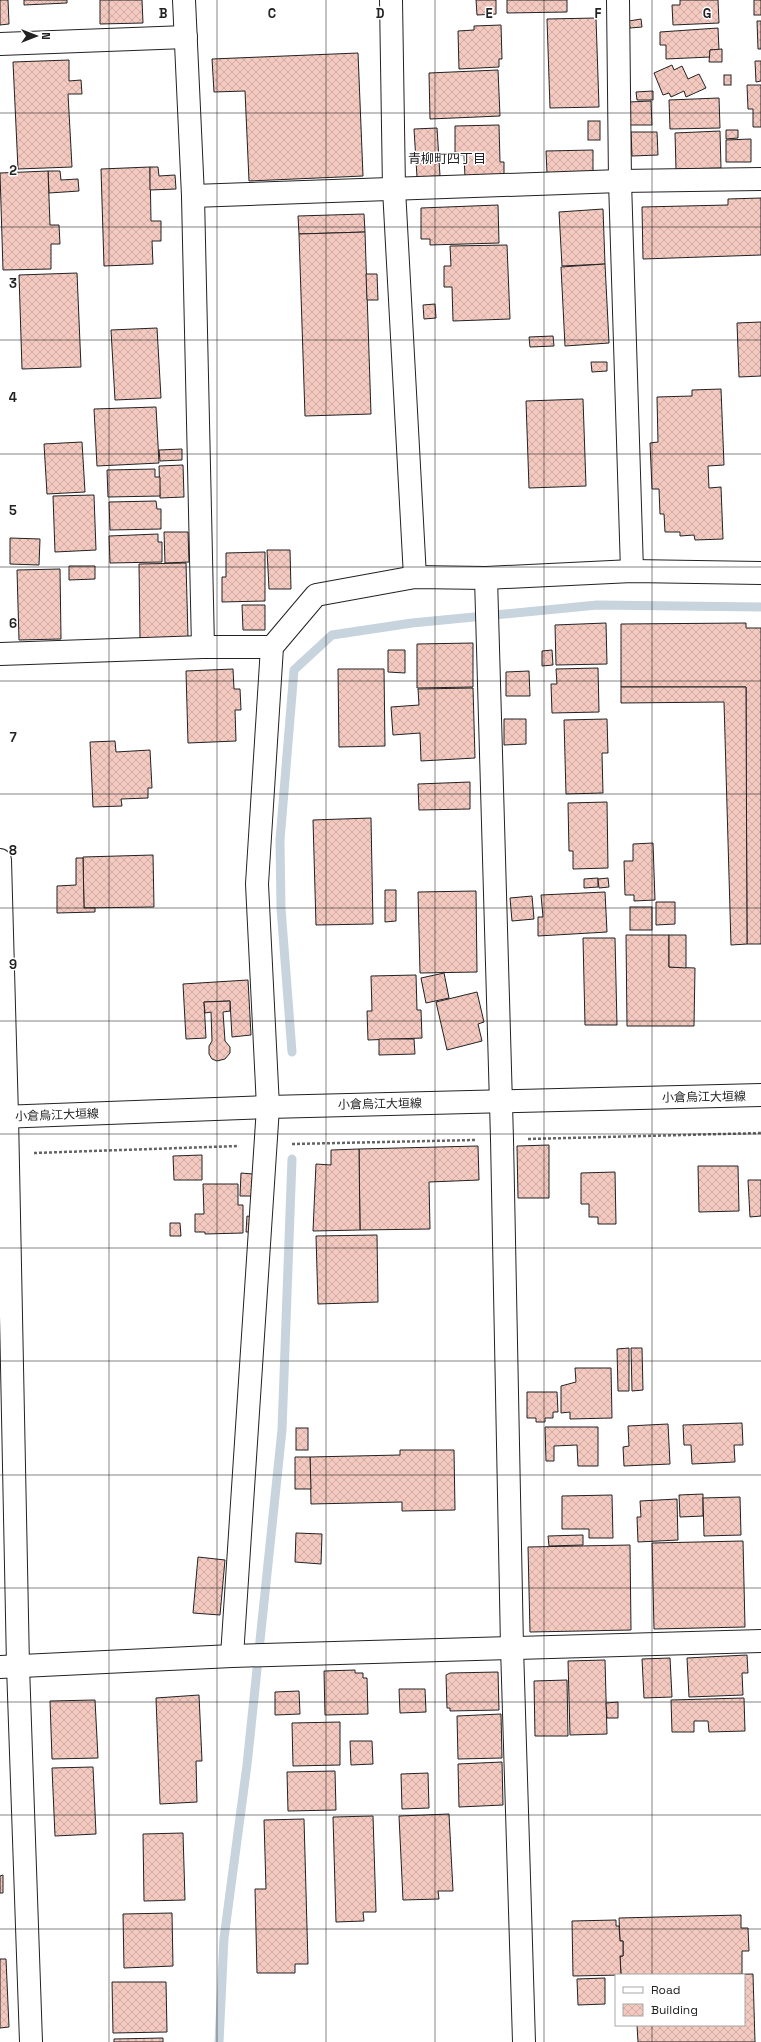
<svg xmlns="http://www.w3.org/2000/svg" width="761" height="2042" viewBox="0 0 761 2042" font-family="'Space Grotesk','Noto Sans JP',sans-serif">
  <style>
    .lines { fill: none; stroke-linecap: round; stroke-linejoin: round }
    .stream { stroke: #c7d3dd; stroke-width: 9 }
    .building { fill: url(#building-cross-hatch); stroke: #222 }
    .street-casing { stroke: #222; stroke-width: 24 }
    .secondary-casing { stroke: #222; stroke-width: 24 }
    .path { stroke: #646464; stroke-width: 2.5; stroke-dasharray: 3 2; stroke-linecap: butt }
    .street { stroke: #fff; stroke-width: 22 }
    .secondary { stroke: #fff; stroke-width: 22 }
    .grid { fill: none; stroke: #222; stroke-width: 1; stroke-opacity: 0.55 }
    .labels { text-anchor: middle; stroke-width: 3; stroke-linejoin: round; paint-order: stroke }
    .street-label { font-size: 12px; fill: #222; stroke: #fff }
    .neighbourhood-label { font-size: 13px; fill: #222; stroke: #fff }
    .grid-label { font-size: 13px; text-anchor: middle; font-weight: bold; fill: #222; stroke: #fff; stroke-width: 3; stroke-linejoin: round; paint-order: stroke }
  </style>
  <defs>
    <pattern id="building-cross-hatch" width="8" height="8" patternUnits="userSpaceOnUse"><rect width="8" height="8" fill="#f3c9c0"/><path d="M0 0l8 8M0 8l8-8" fill="none" stroke="#d0aca5"/></pattern>
  </defs>
  <rect width="100%" height="100%" fill="#fff"/>
  <g class="lines">
    <g class="stream">
      <path d="M292,1052L281,908L280,840L294,670L332,635L412,623L597,605L761,607"/>
      <path d="M219,2042L224,1938L247,1765L282,1430L292,1159"/>
    </g>
  </g>
  <g class="building">
    <path d="M0,0H8L9,24L0,25Z"/>
    <path d="M24,0H67V3L24,5Z"/>
    <path d="M100,0H142L143,23L100,24Z"/>
    <path d="M476,0H496V14L477,15Z"/>
    <path d="M507,0H567V12L507,13Z"/>
    <path d="M680,0H718L719,23L673,25L672,5H680Z"/>
    <rect x="754" y="0" width="7" height="15"/>
    <path d="M596,18L599,107L550,108L547,19Z"/>
    <path d="M641,19L642,27L630,28L629,21Z"/>
    <path d="M757,21H761V49H758Z"/>
    <path d="M501,25L502,59H499V67L459,69L458,31L474,30V26Z"/>
    <path d="M718,28L719,50H710V57L666,59V45H660V32Z"/>
    <path d="M722,49V62H709L710,50Z"/>
    <path d="M358,53L363,176L249,181L245,91L214,92L212,59Z"/>
    <path d="M69,60V81L81,80L82,94H68L72,167L18,169L13,62Z"/>
    <path d="M755,61H761V81L756,82Z"/>
    <path d="M672,65L674,70L682,66L688,79L699,74L706,88L686,97L684,91L671,97L669,93L663,95L654,73Z"/>
    <path d="M498,70L500,116L430,119L429,73Z"/>
    <rect x="724" y="75" width="7" height="10"/>
    <path d="M747,85H761V127H753V109H748Z"/>
    <path d="M653,91V100H637L636,92Z"/>
    <path d="M719,98L720,128L670,129L669,100Z"/>
    <path d="M651,101L652,125H630L629,102Z"/>
    <rect x="588" y="121" width="12" height="19"/>
    <path d="M499,125L500,162H504V176L465,177L464,155L455,156V126Z"/>
    <path d="M437,128L440,176L417,177L414,129Z"/>
    <path d="M726,130H738V138L726,139Z"/>
    <path d="M720,131L721,168L676,169L675,133Z"/>
    <path d="M631,132H657L658,155L632,156Z"/>
    <path d="M751,139V162H726V140Z"/>
    <path d="M593,150V172L547,173L546,151Z"/>
    <path d="M150,167L151,221H161V241H152L153,264L104,266L101,169Z"/>
    <path d="M150,167H158L159,176L175,175L176,189L150,190Z"/>
    <path d="M48,171H60L61,180L78,179L79,191L49,193Z"/>
    <path d="M48,171L50,225H59L60,244H51V269L3,270L0,173Z"/>
    <path d="M761,198V255L643,259L642,207L728,205V199Z"/>
    <path d="M498,205L499,243L430,245V239H421V208Z"/>
    <path d="M603,209L605,264L562,266L559,212Z"/>
    <path d="M364,214L365,232L299,234L298,216Z"/>
    <path d="M365,232L371,414L305,416L299,234Z"/>
    <path d="M507,245L510,319L453,321L452,287H444V266H451L450,246Z"/>
    <path d="M605,264L609,343L565,346L561,267Z"/>
    <path d="M77,273L81,367L22,369L19,275Z"/>
    <path d="M366,274H377L378,300H367Z"/>
    <path d="M435,304L436,318L424,319L423,305Z"/>
    <path d="M761,322V376L739,377L737,323Z"/>
    <path d="M157,328L161,398L115,400L111,330Z"/>
    <path d="M553,336L554,346L530,347L529,337Z"/>
    <path d="M591,362H607V371L592,372Z"/>
    <path d="M721,389L724,465L708,466L709,488L721,487L723,539L695,540L694,535L680,536V532H665L664,514H660L659,489H652L650,443L658,442L657,397L692,396V390Z"/>
    <path d="M583,399L586,486L529,488L526,401Z"/>
    <path d="M156,407L159,463L97,466L94,409Z"/>
    <path d="M82,442L85,492L47,494L44,444Z"/>
    <path d="M182,449V460L160,461L159,450Z"/>
    <path d="M183,465L184,497L160,498L159,466Z"/>
    <path d="M155,469V477H160V496L108,497L107,470Z"/>
    <path d="M94,495L96,550L55,552L53,496Z"/>
    <path d="M156,501L157,509H161V529L110,530L109,502Z"/>
    <path d="M164,532H188L189,562L165,563Z"/>
    <path d="M158,534V542H162V562L110,563L109,536Z"/>
    <path d="M10,538L40,539L39,565L10,564Z"/>
    <path d="M267,550H290L291,589H269Z"/>
    <path d="M265,552V601L222,602V577H226V553Z"/>
    <path d="M186,563L188,637L140,638L139,564Z"/>
    <path d="M69,566H95V579L69,580Z"/>
    <path d="M60,569L61,639L19,640L17,570Z"/>
    <path d="M242,605H265V630H243Z"/>
    <path d="M606,623L607,664L556,665L555,625Z"/>
    <path d="M746,623V628H761V944H747L746,687H621V624Z"/>
    <path d="M473,643V687L417,688V644Z"/>
    <path d="M388,650H405V673L388,672Z"/>
    <path d="M552,650L553,665L542,666V651Z"/>
    <path d="M598,668L599,712L552,713L551,684H557L556,669Z"/>
    <path d="M233,669L234,689H240L241,710H235L236,741L188,743L186,671Z"/>
    <path d="M338,669H384L385,746L339,747Z"/>
    <path d="M529,671L530,696H506V672Z"/>
    <path d="M621,687H746L747,944L731,945L724,702L621,703Z"/>
    <path d="M473,688L475,758L421,761L420,733L393,735L391,707L419,705L418,689Z"/>
    <path d="M504,719H526V744L504,745Z"/>
    <path d="M607,719L608,753H602L603,793L566,794L564,720Z"/>
    <path d="M115,741L116,752L150,750L152,788H148V798L121,799L122,806L93,807L90,742Z"/>
    <path d="M470,782V809L419,810L418,784Z"/>
    <path d="M607,802L608,868L573,869V851H569L568,803Z"/>
    <path d="M371,818L373,924L316,925L313,820Z"/>
    <path d="M653,843L655,900L634,901V895H625L624,861H633V844Z"/>
    <path d="M153,855L154,907L84,908L83,857Z"/>
    <path d="M76,858H83L84,908H95V912L57,913V886L76,885Z"/>
    <path d="M598,878V887L584,888V879Z"/>
    <path d="M608,878L609,887L599,888L598,879Z"/>
    <path d="M385,890H396V921L385,922Z"/>
    <path d="M476,891L477,972L420,973L418,892Z"/>
    <path d="M605,892L607,932L538,936V917H543L541,895Z"/>
    <path d="M532,896L534,919L512,921L510,898Z"/>
    <path d="M656,902H675V924L656,925Z"/>
    <rect x="630" y="907" width="22" height="23"/>
    <path d="M626,935H669V967L695,968L694,1026H627Z"/>
    <path d="M669,935H686V968L669,967Z"/>
    <path d="M583,938H615L617,1025H585Z"/>
    <path d="M444,973L449,998L426,1003L421,978Z"/>
    <path d="M416,975L417,1010H421L422,1038L368,1040L367,1011H372L371,976Z"/>
    <path d="M248,980L251,1035L232,1037L230,1001L204,1002L206,1038L186,1039L183,984Z"/>
    <path d="M477,992L484,1022L478,1024L482,1041L447,1050L436,1002Z"/>
    <path d="M230,1001V1011L223,1012L225,1041L230,1047V1053L225,1059L217,1061L212,1059L209,1054V1046L212,1041L211,1012L205,1013L204,1002Z"/>
    <path d="M379,1039H414L415,1054L379,1055Z"/>
    <path d="M549,1145V1198H518L517,1146Z"/>
    <path d="M478,1146L479,1180L429,1182L430,1229L360,1230L359,1149Z"/>
    <path d="M359,1149L360,1230L313,1231L316,1164L331,1165V1150Z"/>
    <path d="M202,1155V1180H174L173,1156Z"/>
    <path d="M698,1166H738L739,1211L699,1212Z"/>
    <path d="M615,1172L616,1224H598V1217H589V1204H581V1173Z"/>
    <path d="M241,1173L253,1174L252,1196H240Z"/>
    <path d="M748,1180H761V1216L750,1217Z"/>
    <path d="M203,1184H238V1205H243V1233L205,1234V1232H195V1214H204Z"/>
    <path d="M247,1216L253,1217L251,1232H246Z"/>
    <path d="M170,1223H180L181,1236H170Z"/>
    <path d="M377,1235L378,1302L318,1304L316,1236Z"/>
    <path d="M629,1348V1391H618L617,1349Z"/>
    <path d="M631,1348H642L643,1390L632,1391Z"/>
    <path d="M575,1368H611L612,1418L570,1419V1412L561,1413V1386L576,1382Z"/>
    <path d="M527,1392H557L558,1412H553V1418H545V1422H536V1418H527Z"/>
    <path d="M742,1423L743,1445H734L735,1462L692,1464L691,1445H684L683,1425Z"/>
    <path d="M668,1424L670,1464L624,1466L623,1447L629,1446L628,1426Z"/>
    <path d="M545,1427H598V1466H578L577,1445L554,1446V1461H546Z"/>
    <rect x="296" y="1428" width="12" height="22"/>
    <path d="M400,1450H454L455,1510L402,1511V1502L311,1504L310,1457L400,1455Z"/>
    <path d="M295,1457H310L311,1489H295Z"/>
    <path d="M703,1494V1516L680,1517L679,1495Z"/>
    <path d="M612,1495L613,1538H589V1529H562V1496Z"/>
    <path d="M740,1497L741,1535L704,1536L703,1498Z"/>
    <path d="M677,1499L678,1540L638,1542L637,1517H641L640,1501Z"/>
    <path d="M296,1533L322,1534L321,1564L295,1562Z"/>
    <path d="M583,1535V1545L549,1546L548,1536Z"/>
    <path d="M743,1541L745,1627L654,1629L652,1543Z"/>
    <path d="M630,1545L631,1630L530,1632L528,1547Z"/>
    <path d="M198,1557L225,1560L220,1615L193,1613Z"/>
    <path d="M747,1655L748,1673H742L743,1695L689,1697L687,1658Z"/>
    <path d="M670,1658L672,1697L644,1698L642,1659Z"/>
    <path d="M605,1660L607,1734L570,1735L568,1661Z"/>
    <path d="M355,1670V1673H363V1678H367L368,1714L325,1715L324,1671Z"/>
    <path d="M498,1672L499,1710L450,1711V1708H447L446,1675L450,1673Z"/>
    <path d="M567,1680L568,1736H535L534,1681Z"/>
    <path d="M399,1689H425L426,1712L400,1713Z"/>
    <path d="M299,1691L300,1714L275,1715V1692Z"/>
    <path d="M199,1695L202,1761H196L197,1802L160,1804L156,1698Z"/>
    <path d="M744,1698L745,1731L709,1732L708,1721H694V1732H672L671,1700Z"/>
    <path d="M95,1700L98,1758L52,1759L50,1701Z"/>
    <path d="M618,1702V1718H607L606,1703Z"/>
    <path d="M501,1714L502,1758L458,1759L457,1716Z"/>
    <path d="M340,1722V1765L293,1766L292,1723Z"/>
    <path d="M350,1741H372L373,1764L351,1765Z"/>
    <path d="M502,1762L503,1805L459,1807L458,1764Z"/>
    <path d="M93,1767L96,1834L55,1836L52,1768Z"/>
    <path d="M335,1771L336,1810L288,1811L287,1772Z"/>
    <path d="M428,1773L429,1808L402,1809L401,1774Z"/>
    <path d="M449,1814L453,1891H438L439,1899L403,1900L399,1816Z"/>
    <path d="M373,1816L376,1912H363L364,1921L336,1922L333,1817Z"/>
    <path d="M304,1819L308,1964H295V1973H257L255,1889H266L264,1820Z"/>
    <path d="M183,1833L185,1900L144,1901L143,1834Z"/>
    <path d="M3,1875V1893H0V1876Z"/>
    <path d="M172,1913L173,1966L124,1968L123,1914Z"/>
    <path d="M741,1915V1928H748L749,1951H742V1974L621,1975L620,1956H623V1941H620L619,1918Z"/>
    <path d="M616,1920V1926H619L620,1941H623V1956H620L621,1975L573,1976L572,1921Z"/>
    <path d="M0,1959H6L9,2027L0,2028Z"/>
    <path d="M753,1974L755,2042H638L637,2025H744V1975H700Z"/>
    <path d="M605,1978V2004L578,2005L577,1979Z"/>
    <path d="M112,1982H166L167,2032L113,2033Z"/>
    <path d="M163,2038V2042H114V2039Z"/>
  </g>
  <g class="lines">
    <g class="street-casing">
      <g id="street">
        <path d="M184,0L193,196L203,647"/>
        <path d="M391,0L394,189L415,577"/>
        <path d="M618,0L620,181L632,571"/>
        <path d="M0,44L186,37"/>
        <path d="M193,196L620,181L761,179"/>
        <path d="M486,578L502,1139L512,1647L524,2042"/>
        <path d="M0,654L203,647H272"/>
        <path d="M0,860L7,1116"/>
        <path d="M232,1656L268,1107L257,884L272,647L316,595L415,577L486,578L632,571L761,573"/>
        <path d="M0,1667L232,1656L761,1641"/>
      </g>
    </g>
    <g class="secondary-casing">
      <g id="secondary">
        <path d="M7,1116L18,1666L31,2042"/>
        <path d="M0,1117L268,1107L761,1095"/>
      </g>
    </g>
    <g class="path">
      <path d="M528,1139L761,1133"/>
      <path d="M292,1144L475,1140"/>
      <path d="M34,1153L239,1146"/>
    </g>
    <use href="#street" class="street"/>
    <use href="#secondary" class="secondary"/>
  </g>
  <path class="grid" d="M109,0V2042M217,0V2042M326,0V2042M435,0V2042M544,0V2042M652,0V1975M0,113H761M0,227H761M0,340H761M0,454H761M0,567H761M0,681H761M0,794H761M0,908H761M0,1021H761M0,1134H761M0,1248H761M0,1361H761M0,1475H761M0,1588H761M0,1702H761M0,1815H761M0,1929H761M652,2025V2042"/>
  <g class="labels">
    <g class="street-label">
      <text transform="translate(704 1097) rotate(-1)" y="4">小倉烏江大垣線</text>
      <text transform="translate(380 1104) rotate(-1)" y="4">小倉烏江大垣線</text>
      <text transform="translate(57 1115) rotate(-2)" y="4">小倉烏江大垣線</text>
    </g>
    <g class="neighbourhood-label">
      <text x="447" y="163">青柳町四丁目</text>
    </g>
  </g>
  <g class="grid-label">
    <text x="163" y="18">B</text>
    <text x="272" y="18">C</text>
    <text x="380" y="18">D</text>
    <text x="489" y="18">E</text>
    <text x="598" y="18">F</text>
    <text x="707" y="18">G</text>
    <text x="13" y="175">2</text>
    <text x="13" y="288">3</text>
    <text x="13" y="402">4</text>
    <text x="13" y="515">5</text>
    <text x="13" y="628">6</text>
    <text x="13" y="742">7</text>
    <text x="13" y="855">8</text>
    <text x="13" y="969">9</text>
  </g>
  <rect x="615" y="1974" width="130" height="52" fill="#ffffff" stroke="#a7a7a7"/>
  <rect x="623" y="1987" width="20" height="6" fill="#ffffff" stroke="#a7a7a7"/>
  <text x="651" y="1994" font-size="12" fill="#222222">Road</text>
  <rect x="623" y="2004" width="20" height="12" fill="url(#building-cross-hatch)" stroke="#a7a7a7"/>
  <text x="651" y="2014" font-size="12" fill="#222222">Building</text>
  <g transform="translate(36 36) rotate(90)" stroke="#ffffff" stroke-width="3" paint-order="stroke">
  <path d="M0-3L7 15L0 10L-7 15Z" fill="#222222"/>
  <text y="-6" font-size="11" font-weight="bold" text-anchor="middle" fill="#222222">N</text>
  </g>
</svg>
